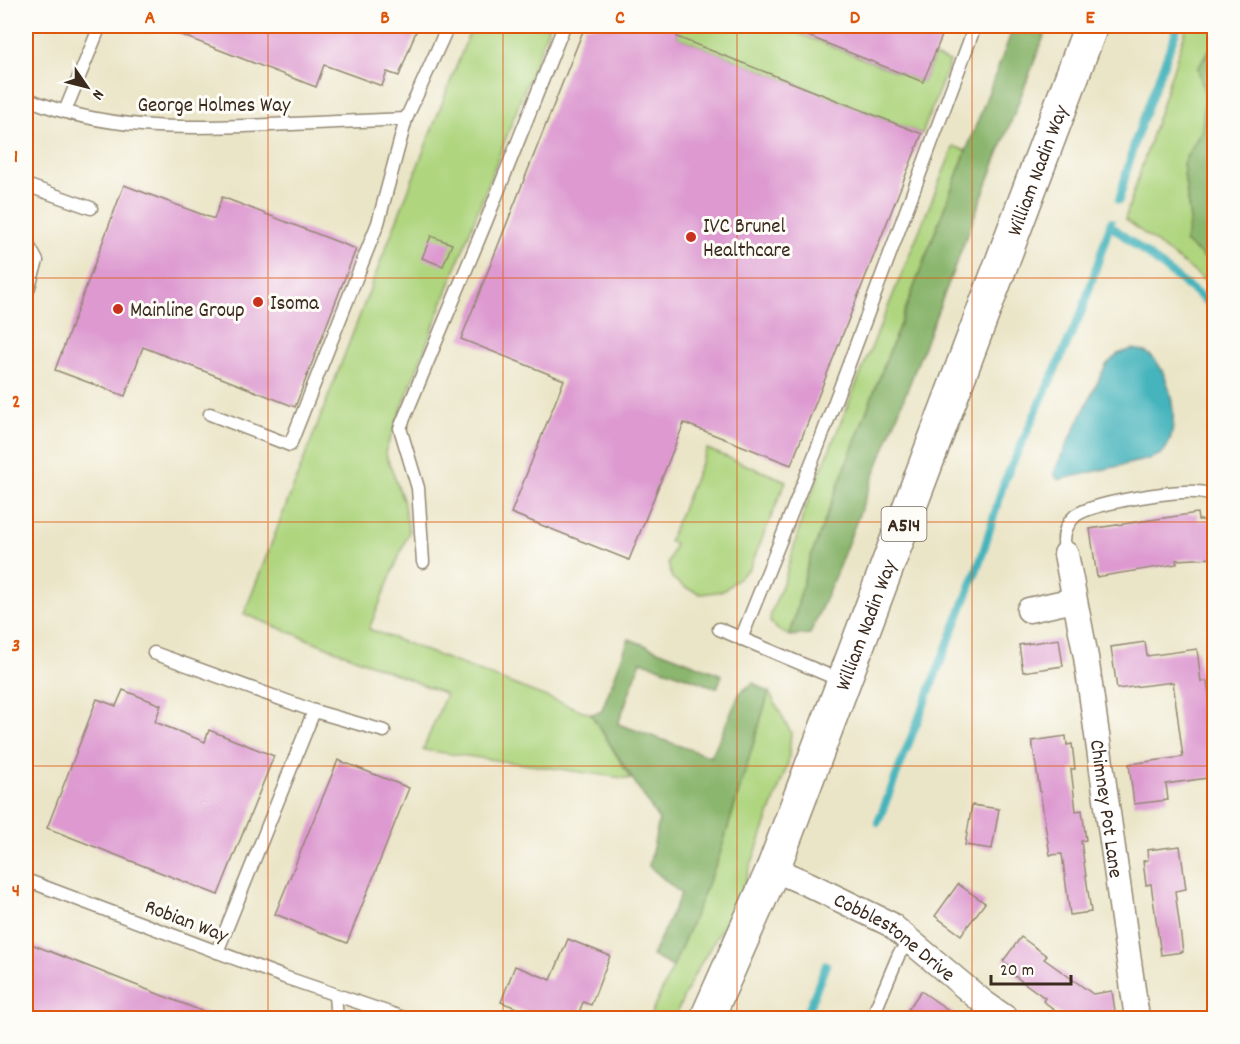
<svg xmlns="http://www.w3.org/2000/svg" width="1240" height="1044" viewBox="0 0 1240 1044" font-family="Dekko,sans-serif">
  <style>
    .green { fill: #afd57f; stroke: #75804e; stroke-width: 1.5 }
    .forest { fill: #8bb66e; stroke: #637046; stroke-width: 1.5 }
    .water { fill: #44b4bc; stroke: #406f6d; stroke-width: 1.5 }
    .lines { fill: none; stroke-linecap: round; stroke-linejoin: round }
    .stream { stroke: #44b4bc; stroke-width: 8 }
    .building { fill: #dd99d0 }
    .lane-casing { stroke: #938873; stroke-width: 15 }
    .street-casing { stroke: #938873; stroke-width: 27 }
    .primary-casing { stroke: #938873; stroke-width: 36 }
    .lane { stroke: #fff; stroke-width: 12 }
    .street { stroke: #fff; stroke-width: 24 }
    .primary { stroke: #fff; stroke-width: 33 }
    .grid { fill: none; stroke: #df570d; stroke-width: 1.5; stroke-opacity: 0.55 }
    .poi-dot { fill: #c8321e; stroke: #fdfcf7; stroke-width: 2 }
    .labels { text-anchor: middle; stroke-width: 6; stroke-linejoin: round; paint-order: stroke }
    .shield { fill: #fdfcf7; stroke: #75695f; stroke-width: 1.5 }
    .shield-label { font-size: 20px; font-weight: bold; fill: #3b2a1e }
    .street-label { font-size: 21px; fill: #3b2a1e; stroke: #fdfcf7 }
    .poi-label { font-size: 21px; fill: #3b2a1e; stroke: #fdfcf7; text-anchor: start }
    .neatline { fill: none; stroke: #df570d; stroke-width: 2 }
    .grid-label { font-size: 20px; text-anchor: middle; font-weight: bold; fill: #df570d }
  </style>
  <rect width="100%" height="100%" fill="#fdfcf7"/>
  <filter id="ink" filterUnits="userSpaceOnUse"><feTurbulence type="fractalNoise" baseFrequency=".0167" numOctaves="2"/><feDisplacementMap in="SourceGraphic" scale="12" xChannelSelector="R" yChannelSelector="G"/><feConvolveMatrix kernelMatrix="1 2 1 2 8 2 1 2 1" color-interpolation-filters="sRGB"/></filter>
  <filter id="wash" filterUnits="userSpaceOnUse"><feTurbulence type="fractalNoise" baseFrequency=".008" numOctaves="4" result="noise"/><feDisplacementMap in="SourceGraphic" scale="24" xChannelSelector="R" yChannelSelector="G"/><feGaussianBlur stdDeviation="1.35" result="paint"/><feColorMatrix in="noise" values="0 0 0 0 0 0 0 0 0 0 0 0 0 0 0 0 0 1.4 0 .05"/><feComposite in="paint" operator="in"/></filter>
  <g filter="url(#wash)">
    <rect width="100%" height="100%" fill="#ebe5c8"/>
    <g class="green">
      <path d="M472,26H549L385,452L403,500L409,532L369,629L591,714L631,779L423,750L446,694L244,614Z"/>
      <path d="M681,26H779L923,82L934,56L950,62L922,134L677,37Z"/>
      <path d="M1187,26H1214V42L1198,68L1205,95L1202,130L1183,164L1190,221L1185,242L1214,265V287L1125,219Z"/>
      <path d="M954,146L966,151L807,567L790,636L778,630L770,622L771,613L785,578L804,512Z"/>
      <path d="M707,449L786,481L750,568L723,591L701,594L686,588L672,578L668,563L675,544L669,541Z"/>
      <path d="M769,692L791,733L788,763L738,901L694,975L674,1018H649L673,967L719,857Z"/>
    </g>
    <g class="forest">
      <path d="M1014,26H1048L839,566L810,634L790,636L807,567Z"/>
      <path d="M1214,42V265L1185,242L1190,220L1183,163L1202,130L1205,95L1198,68Z"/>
      <path d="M629,639L722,675L717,688L641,661L618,724L711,757L740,693L753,683L769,692L719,857L673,967L652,956L681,894L649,866L659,820L591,714L601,712Z"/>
    </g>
    <path class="water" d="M1132,349C1136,350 1142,350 1145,352C1171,364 1184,433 1162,453C1159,456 1153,457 1149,459L1058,480L1054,474L1057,465L1106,365L1118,354Z"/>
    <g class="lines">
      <g class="stream">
        <path d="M1119,200L1135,141L1178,26"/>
        <path d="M1110,225L1214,307"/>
        <path d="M878,822L981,559L1004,482L1082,311L1111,222"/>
        <path d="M805,1018L826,965"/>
      </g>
    </g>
    <g id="blocks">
      <g class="building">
        <path d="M161,26H418L399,76L387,72L382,86L324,65L316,87L160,27Z"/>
        <path d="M585,26H681L677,37L922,134L791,465L684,423L629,560L511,513L564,380L461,339Z"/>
        <path d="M783,26H946L923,82Z"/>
        <path d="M124,185L214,219L222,197L356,249L295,407L143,347L125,396L55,370Z"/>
        <path d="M431,236L452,244L443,266L422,258Z"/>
        <path d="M1197,513L1198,520H1215V558L1176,560L1177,564L1097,577L1090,529Z"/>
        <path d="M1059,639L1063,666L1023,672L1019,645Z"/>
        <path d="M1145,642L1147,656L1197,649L1201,682L1207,681L1213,721L1215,748H1210L1214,777L1166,784L1168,800L1134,804L1129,764L1183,757L1173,682L1117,689L1111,647Z"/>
        <path d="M123,690L161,705L155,722L205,742L209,730L274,756L218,895L47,828L97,699L116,706Z"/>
        <path d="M1066,736L1067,745L1072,744L1075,769H1071L1076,811L1082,810L1086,840L1081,841L1091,912L1070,915L1062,854L1050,855L1032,741Z"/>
        <path d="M338,760L409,788L347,943L275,914Z"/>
        <path d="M972,805L999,809L992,849L965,845Z"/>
        <path d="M1180,846L1186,889L1175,891L1183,952L1161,955L1151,884L1146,885L1143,861L1148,860L1147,850Z"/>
        <path d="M958,884L985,903L961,935L935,916Z"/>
        <path d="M1021,937L1047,956L1044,959L1093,994L1112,991L1116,1018H1066L1043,1001L1045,998L1012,974L1015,970L1003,961Z"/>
        <path d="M568,939L610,956L591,1005L583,1002L577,1018H542L501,1002L515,966L551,980Z"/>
        <path d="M26,942L217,1017V1018H26Z"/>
        <path d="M921,991L960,1018H902Z"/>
      </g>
    </g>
  </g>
  <g filter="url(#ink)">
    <use href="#blocks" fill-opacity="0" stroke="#938873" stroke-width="1.5"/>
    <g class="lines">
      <g class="lane-casing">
        <g id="lane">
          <path d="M26,98C102,131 187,129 269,125C315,123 360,121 406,119"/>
          <path d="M65,111L100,26"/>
          <path d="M26,185L91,208"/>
          <path d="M26,241L37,261L26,296"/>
          <path d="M210,414L290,445L378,223L406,119L448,26"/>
          <path d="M1066,554C1062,540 1063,527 1075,516C1091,503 1174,490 1196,492C1202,492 1209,494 1214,496"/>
          <path d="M423,562L418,488L400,428L485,224L564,26"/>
          <path d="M719,629L842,681"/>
          <path d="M741,639L819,444L975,26"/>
          <path d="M154,653L314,711"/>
          <path d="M26,880L284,977L404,1018"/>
          <path d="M217,952L314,711L384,731"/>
          <path d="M335,996L337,1018"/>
          <path d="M872,1018L899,954L912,940"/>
        </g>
      </g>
      <g class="street-casing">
        <g id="street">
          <path id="s1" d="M1066,554L1086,657L1137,1018"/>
          <path d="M1029,610L1074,600"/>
          <path id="s2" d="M773,869L810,885L890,924L983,1002L1006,1018"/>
        </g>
      </g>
      <g class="primary-casing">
        <g id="primary">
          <path id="s3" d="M707,1018L773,869L1091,26"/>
        </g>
      </g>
      <use href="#lane" class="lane"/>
      <use href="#street" class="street"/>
      <use href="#primary" class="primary"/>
    </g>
  </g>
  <path class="grid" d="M268,26V1018M503,26V1018M737,26V1018M972,26V1018M26,278H1214M26,522H1214M26,766H1214"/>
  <g class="poi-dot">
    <circle cx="691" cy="237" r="6"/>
    <circle cx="258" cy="302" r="6"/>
    <circle cx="118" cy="309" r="6"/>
  </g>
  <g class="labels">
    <rect class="shield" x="881.5" y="507" width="45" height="34" rx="4.5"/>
    <g class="shield-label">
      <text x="904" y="531">A514</text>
    </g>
    <g class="street-label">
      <text x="214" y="111">George Holmes Way</text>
      <text dy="7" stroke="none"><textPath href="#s3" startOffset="910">William Nadin Way</textPath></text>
      <text dy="7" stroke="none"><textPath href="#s3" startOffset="424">William Nadin Way</textPath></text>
      <text dy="7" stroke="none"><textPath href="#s1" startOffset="258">Chimney Pot Lane</textPath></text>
      <text transform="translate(187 920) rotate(21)" y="7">Robian Way</text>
      <text dy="7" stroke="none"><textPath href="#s2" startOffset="140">Cobblestone Drive</textPath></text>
    </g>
    <g class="poi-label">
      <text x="703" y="232">IVC Brunel<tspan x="703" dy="24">Healthcare</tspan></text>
      <text x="270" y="309">Isoma</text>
      <text x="130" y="316">Mainline Group</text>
    </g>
  </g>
  <rect width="1240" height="1044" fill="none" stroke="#fdfcf7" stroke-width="66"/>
  <g transform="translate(87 87) rotate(125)" stroke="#fdfcf7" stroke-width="4.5" paint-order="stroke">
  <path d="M0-4.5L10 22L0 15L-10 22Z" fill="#3b2a1e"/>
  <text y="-9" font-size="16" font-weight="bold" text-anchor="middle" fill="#3b2a1e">N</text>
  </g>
  <path d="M991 975v9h80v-9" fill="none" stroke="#3b2a1e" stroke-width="3"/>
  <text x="1000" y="975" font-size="18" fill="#3b2a1e" stroke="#fdfcf7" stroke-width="4.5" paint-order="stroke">20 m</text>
  <rect x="33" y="33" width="1174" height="978" class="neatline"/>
  <g class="grid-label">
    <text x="150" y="23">A</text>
    <text x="385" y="23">B</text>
    <text x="620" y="23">C</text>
    <text x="855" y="23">D</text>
    <text x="1090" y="23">E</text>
    <text x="16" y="162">1</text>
    <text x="16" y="407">2</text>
    <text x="16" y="651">3</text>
    <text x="16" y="896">4</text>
  </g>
</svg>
